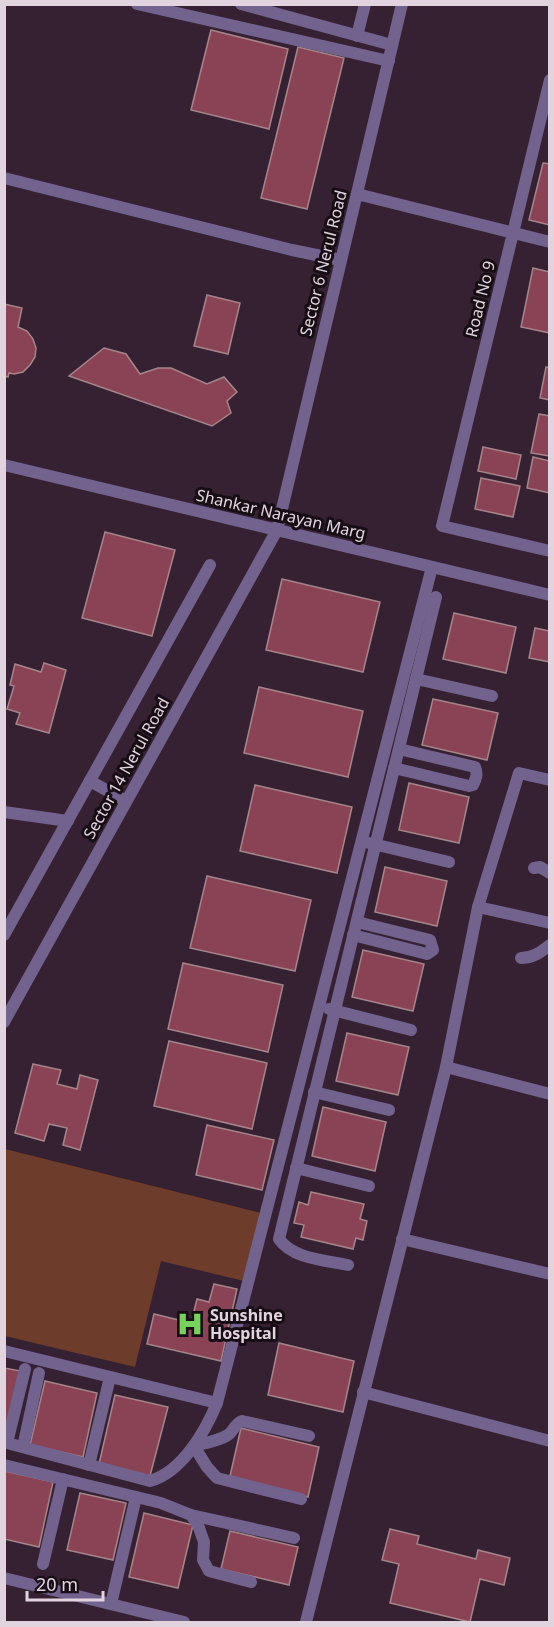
<svg xmlns="http://www.w3.org/2000/svg" width="554" height="1627" viewBox="0 0 554 1627" font-family="'Noto Sans',sans-serif">
  <style>
    .green { fill: #6e3c2b }
    .building { fill: #8a4354; stroke: #a5858b; stroke-width: 1.5 }
    .lines { fill: none; stroke-linecap: round; stroke-linejoin: round }
    .service { stroke: #71628e; stroke-width: 12 }
    .minor { stroke: #71628e; stroke-width: 12 }
    .tertiary { stroke: #71628e; stroke-width: 12 }
    .labels { text-anchor: middle; stroke-width: 6; stroke-linejoin: round; paint-order: stroke }
    .street-label { font-size: 16px; fill: #e1d4de; stroke: #170e15 }
    .poi-label { font-size: 16px; font-weight: bold; fill: #e1d4de; stroke: #170e15; text-anchor: start }
  </style>
  <rect width="100%" height="100%" fill="#352131"/>
  <path class="green" d="M5,1149L261,1213L244,1281L161,1261L135,1367L5,1336Z"/>
  <g class="building">
    <path d="M211,30L288,49L269,129L191,110Z"/>
    <path d="M298,47L344,58L307,209L261,198Z"/>
    <path d="M543,163L550,164V225L529,220Z"/>
    <path d="M533,268L550,272V333L521,327Z"/>
    <path d="M207,295L240,303L228,354L194,346Z"/>
    <path d="M4,304L22,308L18,327L27,331L33,339L36,348L35,357L30,365L23,372L14,374L9,373L8,377L4,376Z"/>
    <path d="M104,348L126,354L140,374L158,368H171L207,384L224,377L237,392L227,401L231,413L212,426L69,376Z"/>
    <path d="M546,367L550,368V400L540,398Z"/>
    <path d="M539,414L550,416V456L531,453Z"/>
    <path d="M483,447L521,455L516,479L478,471Z"/>
    <path d="M533,457L550,461V493L527,488Z"/>
    <path d="M481,478L520,486L513,517L475,509Z"/>
    <path d="M105,532L175,550L152,636L82,618Z"/>
    <path d="M282,579L380,602L363,672L266,650Z"/>
    <path d="M454,613L516,627L506,673L443,659Z"/>
    <path d="M535,628L550,631V662L529,658Z"/>
    <path d="M44,663L66,670L49,733L16,724L20,713L7,709L14,686L10,685L15,664L41,672Z"/>
    <path d="M259,687L363,711L348,777L244,753Z"/>
    <path d="M433,699L498,713L487,760L422,745Z"/>
    <path d="M409,783L469,797L459,843L399,830Z"/>
    <path d="M255,785L352,807L337,873L240,851Z"/>
    <path d="M385,867L447,881L437,926L375,912Z"/>
    <path d="M207,876L311,900L295,971L190,948Z"/>
    <path d="M363,950L424,964L413,1011L352,997Z"/>
    <path d="M183,963L283,985L268,1052L168,1029Z"/>
    <path d="M347,1033L409,1047L398,1095L336,1081Z"/>
    <path d="M169,1041L267,1063L252,1129L154,1106Z"/>
    <path d="M33,1064L61,1070L57,1084L77,1089L80,1075L98,1080L80,1150L63,1145L67,1128L49,1124L44,1141L15,1133Z"/>
    <path d="M323,1107L386,1122L375,1171L312,1156Z"/>
    <path d="M207,1125L274,1140L262,1190L196,1175Z"/>
    <path d="M311,1192L364,1204L360,1219L367,1221L363,1240L356,1238L353,1249L301,1237L304,1225L294,1223L299,1202L308,1205Z"/>
    <path d="M214,1284L237,1289L221,1361L147,1344L154,1314L191,1323L197,1299L209,1302Z"/>
    <path d="M279,1343L354,1361L343,1412L268,1395Z"/>
    <path d="M4,1368L21,1371L4,1437Z"/>
    <path d="M45,1381L97,1393L83,1457L30,1445Z"/>
    <path d="M115,1395L168,1407L150,1476L99,1464Z"/>
    <path d="M241,1428L319,1447L308,1497L230,1476Z"/>
    <path d="M5,1471L53,1482L39,1547L4,1539Z"/>
    <path d="M80,1493L126,1503L113,1560L67,1550Z"/>
    <path d="M144,1513L193,1525L178,1588L129,1577Z"/>
    <path d="M390,1529L419,1536L417,1544L476,1559L478,1550L510,1558L504,1585L480,1579L470,1622L390,1603L399,1564L382,1560Z"/>
    <path d="M230,1531L298,1547L289,1585L221,1569Z"/>
  </g>
  <g class="lines">
    <g class="service">
      <path d="M137,4L389,61"/>
      <path d="M4,178L292,250L341,260"/>
      <path d="M90,781L126,801"/>
      <path d="M4,812L68,821"/>
      <path d="M4,935L210,565"/>
    </g>
    <g class="minor">
      <path d="M241,4L392,45"/>
      <path d="M357,36L365,4"/>
      <path d="M550,80L442,526L550,551"/>
      <path d="M357,194L550,242"/>
      <path d="M4,465L550,595"/>
      <path d="M416,679L492,696"/>
      <path d="M394,768L469,786L473,785C476,779 478,774 475,767L399,749"/>
      <path d="M369,843L449,862"/>
      <path d="M534,868L540,867L550,873"/>
      <path d="M478,907L550,923"/>
      <path d="M353,935L427,954L433,950L430,940L357,922"/>
      <path d="M521,958C533,958 541,952 550,945"/>
      <path d="M329,1009L411,1030"/>
      <path d="M446,1067L550,1094"/>
      <path d="M314,1092L389,1110"/>
      <path d="M296,1168L369,1186"/>
      <path d="M402,1239L550,1274"/>
      <path d="M348,1265C325,1260 293,1259 279,1239L436,597"/>
      <path d="M4,1351L217,1403"/>
      <path d="M363,1392L550,1441"/>
      <path d="M4,1442L7,1443L25,1369"/>
      <path d="M7,1443L150,1481C182,1472 205,1432 217,1403L432,567"/>
      <path d="M23,1447L39,1373"/>
      <path d="M4,1465L161,1503L191,1515L198,1525L204,1542L203,1560L209,1571L251,1582"/>
      <path d="M89,1465L110,1377"/>
      <path d="M301,1499L217,1478L207,1467L194,1446C205,1443 218,1441 228,1435C234,1431 234,1424 242,1421L309,1436"/>
      <path d="M191,1515L294,1538"/>
      <path d="M43,1564L63,1479"/>
      <path d="M4,1578L184,1622"/>
      <path d="M111,1604L136,1497"/>
      <path d="M306,1622L446,1067L478,907L519,773L550,780"/>
    </g>
    <path class="tertiary" d="M4,1022L277,530L402,4"/>
  </g>
  <defs>
    <g id="hospital-bare" transform="scale(2.07)"><path d="M-5-5h3v3.5h4V-5h3V5h-3V1.5h-4V5h-3Z" fill="#76d25a" stroke="#170e15" stroke-width="2.5" paint-order="stroke"/></g>
  </defs>
  <g fill-rule="evenodd">
    <use href="#hospital-bare" x="190" y="1324"/>
  </g>
  <g class="labels">
    <g class="street-label">
      <text transform="translate(323 263) rotate(-76)" y="6">Sector 6 Nerul Road</text>
      <text transform="translate(480 299) rotate(-76)" y="6">Road No 9</text>
      <text transform="translate(281 514) rotate(13)" y="6">Shankar Narayan Marg</text>
      <text transform="translate(126 768) rotate(-61)" y="6">Sector 14 Nerul Road</text>
    </g>
    <g class="poi-label">
      <text x="210" y="1321">Sunshine<tspan x="210" dy="18">Hospital</tspan></text>
    </g>
  </g>
  <rect width="554" height="1627" fill="none" stroke="#e1d4de" stroke-width="12"/>
  <path d="M27 1591v9h76v-9" fill="none" stroke="#e1d4de" stroke-width="3"/>
  <text x="36" y="1591" font-size="18" fill="#e1d4de" stroke="#170e15" stroke-width="4.5" paint-order="stroke">20 m</text>
</svg>
